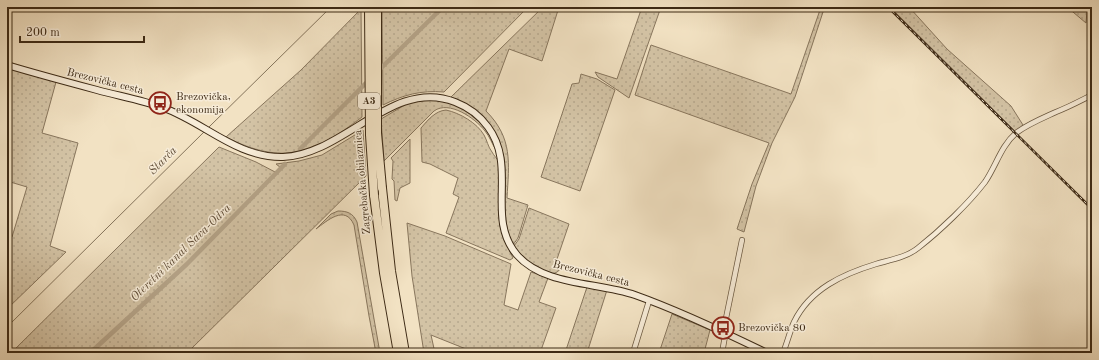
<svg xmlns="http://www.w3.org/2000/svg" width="1099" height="360" viewBox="0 0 1099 360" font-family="'Old Standard TT',serif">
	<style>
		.grass { fill: url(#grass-dots); stroke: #88765d }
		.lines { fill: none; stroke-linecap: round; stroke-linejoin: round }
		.stream { stroke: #84735a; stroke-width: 1 }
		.canal { stroke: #b4a388; stroke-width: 4.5 }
		.street-casing { stroke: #6a5840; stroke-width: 6 }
		.secondary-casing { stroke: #3d2a15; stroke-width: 8 }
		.highway-casing { stroke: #3d2a15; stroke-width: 10 }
		.street { stroke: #f7ecd8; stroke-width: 4.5 }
		.secondary { stroke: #f7ecd8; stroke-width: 6 }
		.highway { stroke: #f2e2c3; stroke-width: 8 }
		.rail-casing { stroke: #3d2a15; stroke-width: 2.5 }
		.rail { stroke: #f7ecd8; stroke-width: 1; stroke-dasharray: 3; stroke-linecap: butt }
		.highway-bridge-casing { stroke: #3d2a15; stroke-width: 10; stroke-linecap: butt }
		.highway-bridge { stroke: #f2e2c3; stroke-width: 8 }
		.labels { text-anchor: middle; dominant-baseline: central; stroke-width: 3; stroke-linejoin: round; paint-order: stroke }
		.shield { fill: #f7ecd8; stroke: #756450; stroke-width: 1 }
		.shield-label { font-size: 10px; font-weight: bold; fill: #3d2a15 }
		.street-label { font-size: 11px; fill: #3d2a15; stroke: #f7ecd8 }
		.poi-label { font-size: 11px; fill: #3d2a15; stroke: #f7ecd8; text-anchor: start }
		.water-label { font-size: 12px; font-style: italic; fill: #614e38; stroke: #f7ecd8 }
	</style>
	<defs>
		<pattern id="grass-dots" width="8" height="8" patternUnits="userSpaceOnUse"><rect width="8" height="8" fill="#d3c3a5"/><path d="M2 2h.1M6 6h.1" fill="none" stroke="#b6a88d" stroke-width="1.8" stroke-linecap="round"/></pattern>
	</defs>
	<rect width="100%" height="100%" fill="#f2e2c3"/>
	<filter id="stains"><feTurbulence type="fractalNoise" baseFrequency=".005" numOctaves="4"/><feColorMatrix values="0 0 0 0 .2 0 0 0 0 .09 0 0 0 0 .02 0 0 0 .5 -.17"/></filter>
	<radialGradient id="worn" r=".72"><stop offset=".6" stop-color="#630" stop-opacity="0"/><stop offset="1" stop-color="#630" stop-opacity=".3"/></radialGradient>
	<!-- grass -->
	<path class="grass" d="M382,7H528L444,92C421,90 403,95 383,105Z
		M543,7H559L542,61L509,49L486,111C513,138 509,163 507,198L528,205L518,238L513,245C501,220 506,198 505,172C505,136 483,111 451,97Z
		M642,7H661L629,98L598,77L595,72L617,79Z
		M821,7H826L824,9L795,97L772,143L756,186L744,232L737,229L752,184L769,143L635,95L651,45L791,94Z
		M890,7H909L947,49L1011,106L1023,125L1016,132Z
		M1067,7H1092V12L1087,11L1086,23Z
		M361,9L362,117C314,154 283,166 226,137L301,70Z
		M7,67L56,82L42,133L78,143L50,246L66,252L7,309V236L12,237L27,187L7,181Z
		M581,74L597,79L615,90L580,191L541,177L572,84L579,83Z
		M431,100C459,101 491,121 496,150C492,144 490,137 485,131C475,118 449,100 434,111L384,161L381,119L410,102Z
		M446,110C460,113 477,123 484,135C487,140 488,147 492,152C496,159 499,159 500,168C502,187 497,207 500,226C503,237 508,248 513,258L510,260L446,233L459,197L453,194L458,178L430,164L422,162L421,128C428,120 435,111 446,110Z
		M363,130L366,176L187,353H11L219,147L256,162L277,173L281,168L276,164L299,161L322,155Z
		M410,139V183L400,188L397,201L395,200L394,181L392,179L393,161L391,158Z
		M529,208L569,224L555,265L563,267C560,269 558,272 555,273C543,276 520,256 514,246L519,239Z
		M338,211C347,211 353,213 357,222L380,353H376L369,316L354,225C345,204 327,221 316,229L331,214Z
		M407,223L445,236L511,264L504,305L518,310L531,272L548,278L539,302L556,308L540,353H476L431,335L435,353H424L412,276Z
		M587,287L607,290L587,353H565Z
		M672,314L710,330L704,353H659Z"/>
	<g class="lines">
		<!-- stream -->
		<path class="stream" d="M209,127L331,7
			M7,327L205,131"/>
		<!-- canal -->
		<path class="canal" d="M377,72L443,7
			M300,149L369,80
			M90,353L187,264L285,164"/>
		<!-- street casing -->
		<g class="street-casing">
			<path id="street" d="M633,353L649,301
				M722,353L725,336L724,328L742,240
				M783,353C787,343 790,331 794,322C810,289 843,274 876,264C890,260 907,257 918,248C941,230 968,204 985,182C996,166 1001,146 1016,133C1028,124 1043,118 1056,112C1069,107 1080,101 1092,95"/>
		</g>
		<!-- secondary casing -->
		<g class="secondary-casing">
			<path id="secondary" d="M7,65C37,74 67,82 97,90C119,96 142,100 164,108C205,123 237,158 283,157C344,155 393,77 455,102C468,107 480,116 488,127C518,167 485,218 517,255C544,286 598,282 635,295C680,311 724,332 767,353"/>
		</g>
		<!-- highway casing -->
		<g class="highway-casing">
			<path id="highway" d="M382,188L391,271L405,353
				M374,195L384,273L398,353"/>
		</g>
		<!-- street -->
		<use href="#street" class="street"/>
		<!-- secondary -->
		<use href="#secondary" class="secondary"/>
		<!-- highway -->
		<use href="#highway" class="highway"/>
		<!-- rail casing -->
		<g class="rail-casing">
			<path id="rail" d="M888,7L1092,209"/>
		</g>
		<!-- rail -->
		<use href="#rail" class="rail"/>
		<!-- highway-bridge casing -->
		<g class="highway-bridge-casing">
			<path id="highway-bridge" d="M369,7L370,135L374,195
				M377,7V133L382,188"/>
		</g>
		<!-- highway-bridge -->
		<use href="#highway-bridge" class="highway-bridge"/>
	</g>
	<!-- icons -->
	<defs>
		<g id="bus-ring" transform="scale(1.15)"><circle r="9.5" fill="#f7ecd8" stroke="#8f2418" stroke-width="1.5"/><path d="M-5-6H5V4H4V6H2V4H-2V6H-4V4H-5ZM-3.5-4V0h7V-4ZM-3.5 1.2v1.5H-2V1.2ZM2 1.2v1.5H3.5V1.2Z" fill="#8f2418"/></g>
	</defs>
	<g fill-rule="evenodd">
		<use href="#bus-ring" x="160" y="103"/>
		<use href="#bus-ring" x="723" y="328"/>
	</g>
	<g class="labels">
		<!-- shield labels -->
		<rect class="shield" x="358" y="93" width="22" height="16" rx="3"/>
		<g class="shield-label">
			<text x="369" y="101">A3</text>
		</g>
		<!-- street labels -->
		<g class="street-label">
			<text transform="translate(105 82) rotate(14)">Brezovička cesta</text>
			<text transform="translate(363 182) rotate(-95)">Zagrebačka obilaznica</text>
			<text transform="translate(591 274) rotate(14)">Brezovička cesta</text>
		</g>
		<!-- poi labels -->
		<g class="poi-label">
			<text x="176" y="97">Brezovička,<tspan x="176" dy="13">ekonomija</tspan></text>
			<text x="738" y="328">Brezovička 80</text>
		</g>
		<!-- water labels -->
		<g class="water-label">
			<text transform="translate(163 161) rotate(-45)">Starča</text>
			<text transform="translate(181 253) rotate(-44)">Oteretni kanal Sava-Odra</text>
		</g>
	</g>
	<!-- margin -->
	<rect width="1099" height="360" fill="none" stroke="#f2e2c3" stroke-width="24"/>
	<rect x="8" y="8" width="1083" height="344" fill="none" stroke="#3d2a15" stroke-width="2"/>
	<rect x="12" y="12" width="1075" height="336" fill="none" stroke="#3d2a15"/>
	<!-- scale -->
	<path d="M20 36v6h124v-6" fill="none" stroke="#3d2a15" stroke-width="2"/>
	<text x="26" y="36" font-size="12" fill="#3d2a15" stroke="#f7ecd8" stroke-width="3" paint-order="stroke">200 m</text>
	<rect width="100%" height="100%" filter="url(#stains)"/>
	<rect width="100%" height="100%" fill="url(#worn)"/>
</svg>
